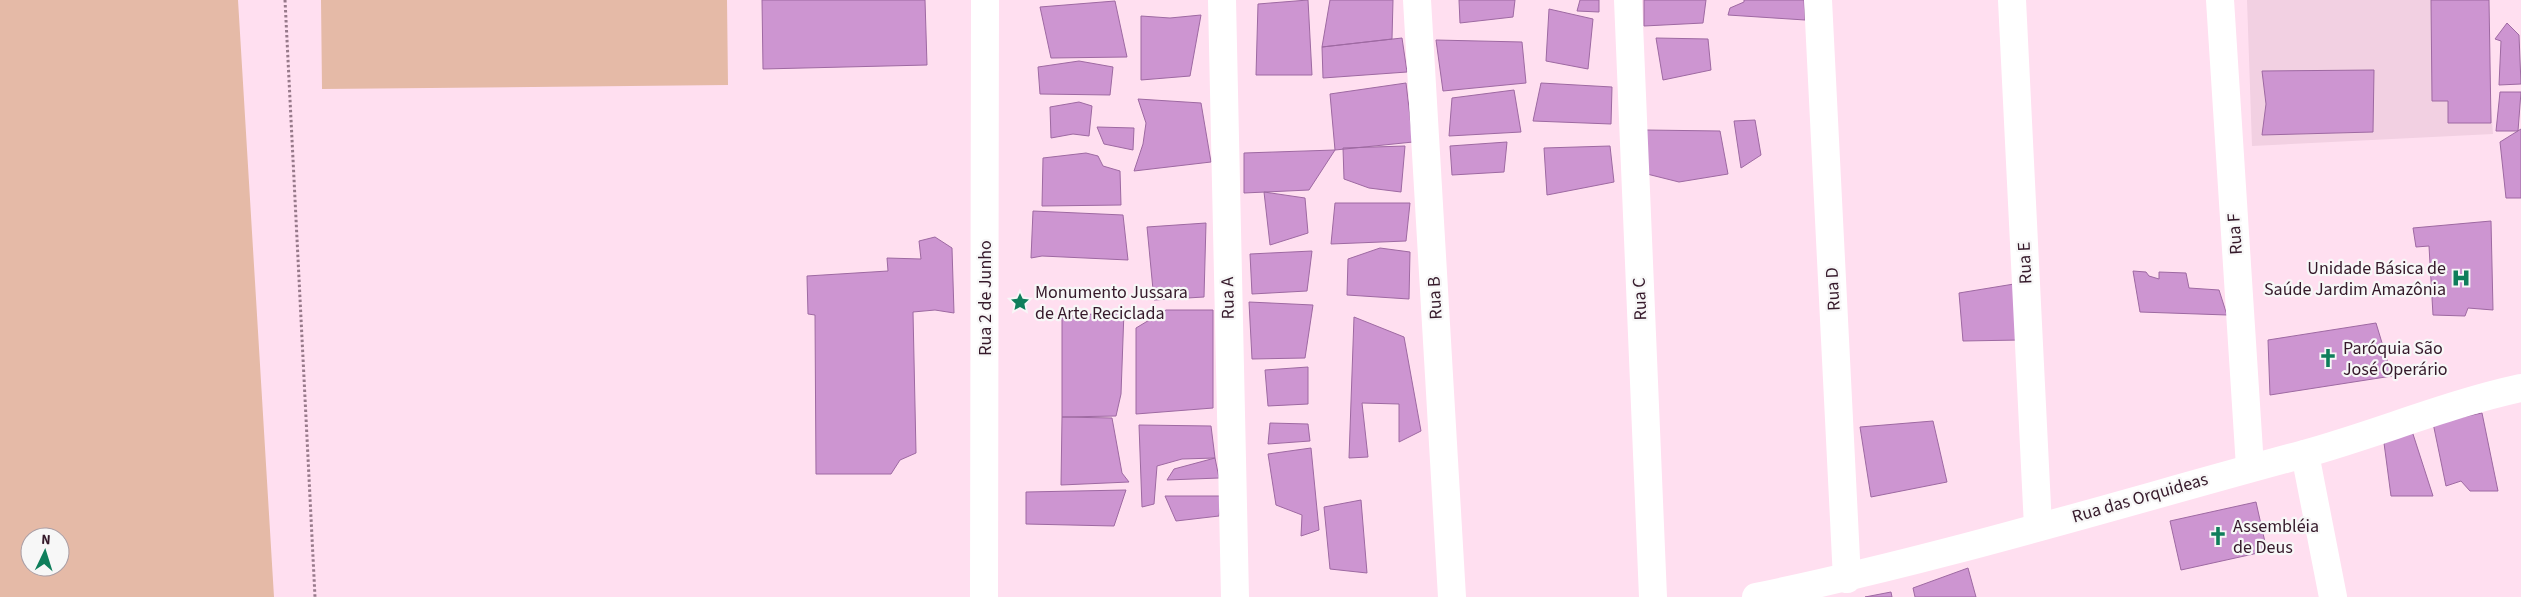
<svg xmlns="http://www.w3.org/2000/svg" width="2521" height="597" viewBox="0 0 2521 597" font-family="'Source Sans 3',sans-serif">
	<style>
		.built { fill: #f2d0e2 }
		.green { fill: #e5baa7; fill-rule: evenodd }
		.building { fill: #cd95d1; stroke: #9e69a2 }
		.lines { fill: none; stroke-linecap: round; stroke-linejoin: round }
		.path { stroke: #97798a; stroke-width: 3; stroke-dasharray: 2.5 2.5; stroke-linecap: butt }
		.street { stroke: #fff; stroke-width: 28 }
		.secondary { stroke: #fff; stroke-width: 28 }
		.labels { text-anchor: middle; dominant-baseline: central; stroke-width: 4.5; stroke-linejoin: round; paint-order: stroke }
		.street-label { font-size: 18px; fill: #35192a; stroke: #f7f7f7 }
		.poi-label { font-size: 18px; fill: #35192a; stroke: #f7f7f7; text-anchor: start }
	</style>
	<rect width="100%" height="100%" fill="#ffdff0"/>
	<!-- built -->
	<path class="built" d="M2247,0H2483L2493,134L2252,146Z"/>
	<!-- green -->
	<path class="green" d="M0,0H238L274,597H0ZM30,537H60V567H30Z
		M321,0H727L728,85L322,89Z"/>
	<!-- building -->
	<path class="building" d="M762,0H925L927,65L763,69Z
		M1308,0L1312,75H1256L1258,4Z
		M1330,0H1393L1392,39L1322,47Z
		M1459,0H1515L1513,17L1460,23Z
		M1580,0H1599V12L1577,11Z
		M1644,0H1706L1703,23L1644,26Z
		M1744,0H1804L1805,20L1728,15L1730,8L1744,2Z
		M2431,0H2489L2491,123H2448V101H2432Z
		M1115,1L1127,57L1051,58L1040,7Z
		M1549,9L1593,19L1588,69L1546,61Z
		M1201,15L1190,76L1141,80V16L1170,18Z
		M2507,23L2519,35L2521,84L2499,85L2501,41L2495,39Z
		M1402,38L1407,72L1323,78L1322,47Z
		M1656,38L1708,39L1711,70L1663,80Z
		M1436,40L1522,42L1526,83L1443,91Z
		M1079,61L1113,67L1110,95L1040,94L1038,67Z
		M2374,70L2373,132L2262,135L2266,104L2262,71Z
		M1406,83L1413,142L1335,150L1330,94Z
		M1541,83L1612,87L1611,124L1533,121Z
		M1514,90L1521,132L1449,136L1452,98Z
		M2500,92H2521L2518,131H2496Z
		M1138,99L1201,103L1211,162L1134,171L1143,144L1146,123Z
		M1079,102L1092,106L1089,136L1073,134L1051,138L1050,107Z
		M1755,120L1761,155L1741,168L1734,121Z
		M1097,127L1134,128L1133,150L1104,144Z
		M2521,129V198H2506L2500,142Z
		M1646,130L1720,131L1728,174L1679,182L1643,173Z
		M1507,142L1504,172L1452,175L1450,146Z
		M1405,146L1401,192L1369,188L1344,179L1343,148Z
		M1610,146L1614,182L1547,195L1544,148Z
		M1335,150L1309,190L1244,193V153Z
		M1086,153L1098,156L1103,166L1120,171L1121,205L1042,206L1043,158Z
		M1264,192L1305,198L1308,233L1270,245Z
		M1335,203H1410L1406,241L1331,244Z
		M1033,211L1123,215L1128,260L1042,256L1031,258Z
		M2491,221L2493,310L2468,308L2465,316L2433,315L2429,246L2416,247L2413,228Z
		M1206,223L1204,297L1154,300L1147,227Z
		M935,237L952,248L954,313L935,310L913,312L916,453L900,460L891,474H816L815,315L808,314L807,276L888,271L887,258L921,259L919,241Z
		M1380,248L1410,252L1409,299L1347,295L1348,259Z
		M1312,251L1307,291L1252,294L1250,254Z
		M2133,271L2146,272L2149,276L2159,279V272L2186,273L2189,288L2219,290L2227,315L2140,312Z
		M2014,284L2020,340L1963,341L1959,293Z
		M1249,302L1313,305L1305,358L1252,359Z
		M1166,310H1213V408L1136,414V328Z
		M1124,311L1121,394L1116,416L1062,417V317Z
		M1354,317L1404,337L1421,431L1399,442V404L1362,403L1368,457L1349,458Z
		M2376,323L2392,376L2270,395L2268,340Z
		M1308,367V404L1268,406L1265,370Z
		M2482,413L2498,491H2470L2461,481L2446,486L2433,423Z
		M1062,417L1112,418L1122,473L1129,482L1061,485Z
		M1933,421L1947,482L1871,497L1860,427Z
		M1270,423L1308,424L1310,441L1268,444Z
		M1139,425L1211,426L1215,458L1182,459L1157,466L1154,504L1142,507Z
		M2412,431L2433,496H2391L2384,443Z
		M1311,448L1319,530L1301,536L1302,515L1276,505L1268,454Z
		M1215,458L1219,478L1167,480L1174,469Z
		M1126,490L1114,526L1026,524V492Z
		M1165,496H1222L1219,516L1176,521Z
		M1361,500L1367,573L1330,569L1324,507Z
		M2256,502L2267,551L2181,570L2170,521Z
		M1968,568L1976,597H1915L1913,588Z
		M1891,592L1892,597H1865Z"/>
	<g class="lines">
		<!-- path -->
		<path class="path" d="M285,0L315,597"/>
		<!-- street -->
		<path class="street" d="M1222,0L1235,597
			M1417,0L1452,597
			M1628,0L1653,597
			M1818,0L1847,579
			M2012,0L2038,527
			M2220,0L2250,467
			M2305,454L2333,597"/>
		<!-- secondary -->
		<path class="secondary" d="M984,597L985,0
			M1756,597C1941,559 2122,503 2304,454C2377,434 2447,404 2521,388"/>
	</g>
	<!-- icons -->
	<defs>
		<g id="hospital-bare" transform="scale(1.5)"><path d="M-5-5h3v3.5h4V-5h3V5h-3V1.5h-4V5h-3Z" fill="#0f7e5b" stroke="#f7f7f7" stroke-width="2.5" paint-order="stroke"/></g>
		<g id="sight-bare" transform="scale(1.5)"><path d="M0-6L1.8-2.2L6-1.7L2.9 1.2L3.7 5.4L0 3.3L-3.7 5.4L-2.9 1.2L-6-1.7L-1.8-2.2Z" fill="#0f7e5b" stroke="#f7f7f7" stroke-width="2.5" paint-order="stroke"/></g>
		<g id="church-bare" transform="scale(1.5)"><path d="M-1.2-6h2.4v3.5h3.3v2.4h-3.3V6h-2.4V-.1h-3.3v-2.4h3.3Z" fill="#0f7e5b" stroke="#f7f7f7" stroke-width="2.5" paint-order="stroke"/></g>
	</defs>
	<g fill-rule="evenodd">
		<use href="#hospital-bare" x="2461" y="278"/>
		<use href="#sight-bare" x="1020" y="302"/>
		<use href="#church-bare" x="2328" y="358"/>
		<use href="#church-bare" x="2218" y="536"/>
	</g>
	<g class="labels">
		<!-- street labels -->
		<g class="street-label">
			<text transform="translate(2235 234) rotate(-94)">Rua F</text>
			<text transform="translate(2025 263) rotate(-93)">Rua E</text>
			<text transform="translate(1833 289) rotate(-93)">Rua D</text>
			<text transform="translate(985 298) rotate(-90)">Rua 2 de Junho</text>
			<text transform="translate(1228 298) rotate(-91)">Rua A</text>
			<text transform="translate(1435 298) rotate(-93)">Rua B</text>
			<text transform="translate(1640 299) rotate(-92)">Rua C</text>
			<text transform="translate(2140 498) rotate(-16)">Rua das Orquideas</text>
		</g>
		<!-- poi labels -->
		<g class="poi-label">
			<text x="2446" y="268" text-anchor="end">Unidade Básica de<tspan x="2446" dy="21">Saúde Jardim Amazônia</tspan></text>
			<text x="1035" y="292">Monumento Jussara<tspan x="1035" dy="21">de Arte Reciclada</tspan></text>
			<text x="2343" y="348">Paróquia São<tspan x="2343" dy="21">José Operário</tspan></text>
			<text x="2233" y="526">Assembléia<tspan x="2233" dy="21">de Deus</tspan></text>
		</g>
	</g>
	<!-- north arrow -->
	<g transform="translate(45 552) rotate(4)"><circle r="24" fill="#f7f7f7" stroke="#a99ea5"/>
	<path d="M0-4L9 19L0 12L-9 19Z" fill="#0f7e5b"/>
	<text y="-8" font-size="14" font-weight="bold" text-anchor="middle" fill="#35192a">N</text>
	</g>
</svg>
